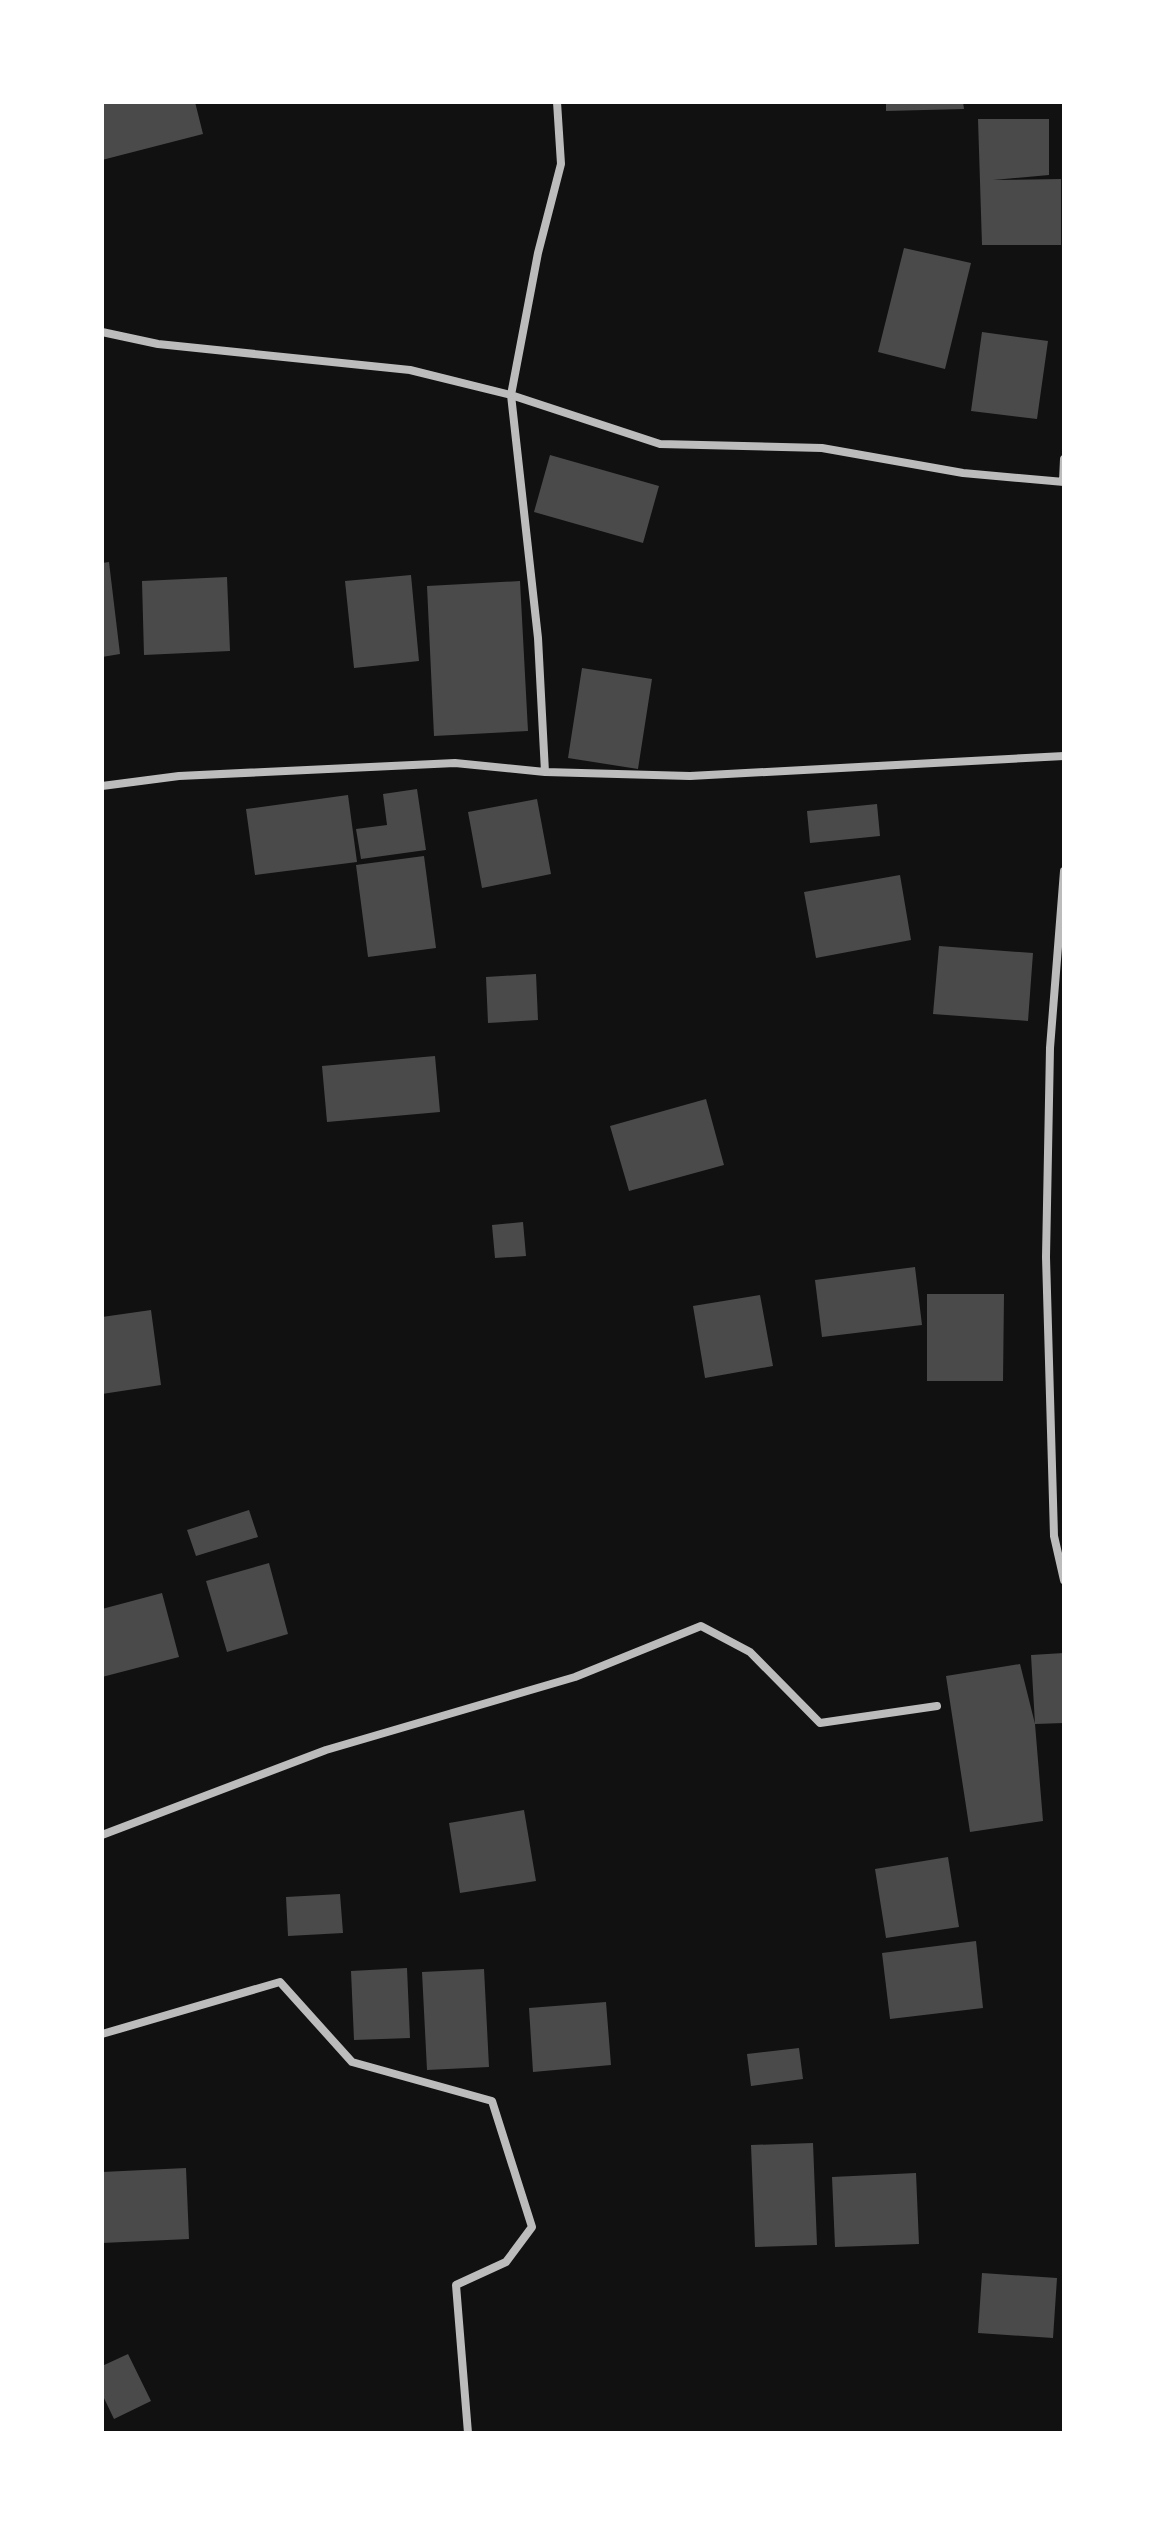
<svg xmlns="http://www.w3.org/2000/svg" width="1166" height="2535" viewBox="0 0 1166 2535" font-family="'PT Sans',sans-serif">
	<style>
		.building { fill: #4a4a4a }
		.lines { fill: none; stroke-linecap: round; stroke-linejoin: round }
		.minor { stroke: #bcbcbc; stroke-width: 8 }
	</style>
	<rect width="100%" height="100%" fill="#111"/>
	<!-- building -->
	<path class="building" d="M102,102H195L203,134L102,160Z
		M886,102H963L964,109L886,111Z
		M978,119H1049V175L993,180L1061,179V245H982Z
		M904,248L971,263L945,369L878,352Z
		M982,332L1048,341L1037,419L971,411Z
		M550,455L659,486L643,543L534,512Z
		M109,562L120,654L102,657V563Z
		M411,575L419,661L354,668L345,581Z
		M227,577L230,651L144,655L142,581Z
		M520,581L528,731L434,736L427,586Z
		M582,668L652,679L638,769L568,758Z
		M417,789L426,850L361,859L356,829L387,825L383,794Z
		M348,795L357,862L255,875L246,809Z
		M537,799L551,874L482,888L468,812Z
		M877,804L880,836L810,843L807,811Z
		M424,856L436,948L368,957L356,865Z
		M900,875L911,940L816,958L804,892Z
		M939,946L1033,953L1028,1021L933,1014Z
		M536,974L538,1020L488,1023L486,977Z
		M435,1056L440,1112L327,1122L322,1066Z
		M706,1099L724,1165L629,1191L610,1126Z
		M523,1222L526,1256L495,1258L492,1225Z
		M915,1267L922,1325L822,1337L815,1280Z
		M927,1294H1004L1003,1381H927Z
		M760,1295L773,1366L705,1378L693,1306Z
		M151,1310L161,1385L102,1394V1317Z
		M249,1510L258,1537L196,1556L187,1530Z
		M269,1563L288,1634L227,1652L206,1581Z
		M162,1593L179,1657L102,1677V1609Z
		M1064,1653V1723L1035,1724L1043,1821L970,1832L946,1676L1020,1664L1035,1724L1031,1655Z
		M524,1810L536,1881L460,1893L449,1823Z
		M948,1857L959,1927L886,1938L875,1869Z
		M340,1894L343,1933L288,1936L286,1897Z
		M976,1941L983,2008L890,2019L882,1953Z
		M407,1968L410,2038L354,2040L351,1971Z
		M484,1969L489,2067L427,2070L422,1972Z
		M606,2002L611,2065L533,2072L529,2008Z
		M799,2048L803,2079L751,2086L747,2054Z
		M813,2143L817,2245L755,2247L751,2145Z
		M186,2168L189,2239L102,2243V2172Z
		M916,2173L919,2244L835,2247L832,2177Z
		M982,2273L1057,2278L1053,2338L978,2333Z
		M128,2354L151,2401L114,2419L102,2394V2366Z"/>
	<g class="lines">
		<!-- minor -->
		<path class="minor" d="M102,332L158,344L410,370L511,395L660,444L822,448L963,473L1064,482
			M1063,482L1064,459
			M545,772L538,638L511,395L538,253L561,164L557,102
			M102,786L179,776L455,763L545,772L690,776L1064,756
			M1064,871L1050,1048L1046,1257L1054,1536L1064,1580
			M102,1835L326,1750L575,1677L701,1626L750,1652L820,1723L937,1706
			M102,2034L280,1982L352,2062L492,2101L532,2227L506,2262L456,2285L468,2433"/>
	</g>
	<!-- border -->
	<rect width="1166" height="2535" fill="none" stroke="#ffffff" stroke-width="208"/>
</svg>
